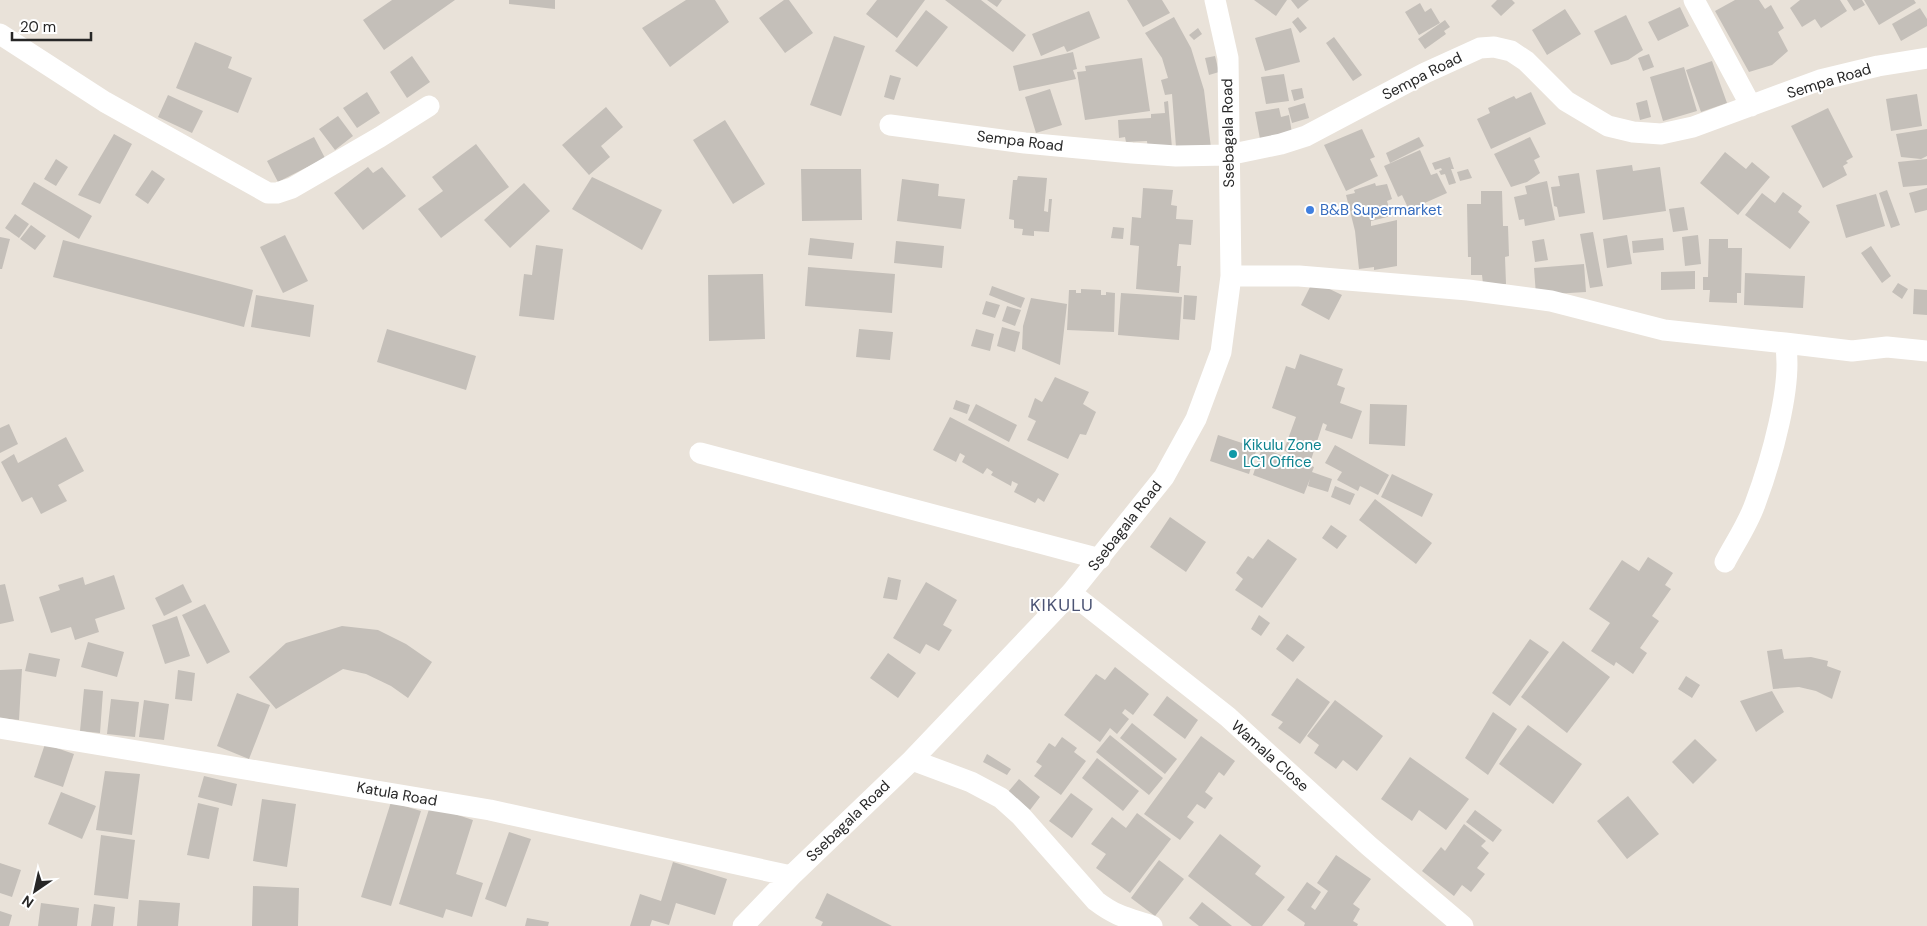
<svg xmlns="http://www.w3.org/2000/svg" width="1927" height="926" viewBox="0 0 1927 926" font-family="'DM Sans',sans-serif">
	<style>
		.building { fill: #c4bfb9 }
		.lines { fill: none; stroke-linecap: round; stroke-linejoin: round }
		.street { stroke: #fff; stroke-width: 21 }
		.shop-dot { fill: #3f7fe0; stroke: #fff; stroke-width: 2 }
		.culture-dot { fill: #0f9aa8; stroke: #fff; stroke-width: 2 }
		.labels { text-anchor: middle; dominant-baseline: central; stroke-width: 4; stroke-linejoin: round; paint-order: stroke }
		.street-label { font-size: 15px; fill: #272727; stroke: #fff }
		.shop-label { font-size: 15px; fill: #366cbe; stroke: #fff; text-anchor: start }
		.culture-label { font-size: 15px; fill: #0d838f; stroke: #fff; text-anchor: start }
		.quarter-label { font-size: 18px; letter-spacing: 1px; fill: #4b5374; stroke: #fff }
	</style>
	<rect width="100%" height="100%" fill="#e9e2d9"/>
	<!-- building -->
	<path class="building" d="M392,0H455L384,50L363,20Z
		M509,0H555V9L509,4Z
		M686,0H715L729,22L670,67L642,28Z
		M784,0H789L813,33L785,53L759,18Z
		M877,0H925L897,38L866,14Z
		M945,0H981L1026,35L1013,52Z
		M987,0H1002L997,7Z
		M1127,0H1162L1170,13L1143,27Z
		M1254,0H1287L1276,16Z
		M1291,0H1309L1298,9Z
		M1497,0H1512L1515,3L1501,16L1491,6Z
		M1735,0H1759L1765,9L1771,5L1784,28L1778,32L1788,51L1772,65L1749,72L1715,11Z
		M1800,0H1840L1847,11L1821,28L1815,19L1802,27L1790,8Z
		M1847,0H1862L1865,5L1854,11Z
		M1864,0H1914L1916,3L1879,25Z
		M1420,3L1425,12L1431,8L1440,23L1419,35L1405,12Z
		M1680,7L1689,26L1658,41L1648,22Z
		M1920,8L1927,19V26L1901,41L1892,24Z
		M1565,9L1581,34L1547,55L1532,30Z
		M926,10L948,27L917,67L895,51Z
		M1089,11L1100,38L1067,52L1064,46L1041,56L1032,34Z
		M1626,15L1643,50L1628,60L1611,65L1594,31Z
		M1174,17L1191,48L1204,90L1211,148L1176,147L1172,94L1165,95L1161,80L1168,78L1162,58L1145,33Z
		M1298,17L1307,28L1300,33L1292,22Z
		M1445,20L1450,27L1444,31L1446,34L1425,49L1418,39Z
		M1198,28L1202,34L1194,40L1189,35Z
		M1291,28L1300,62L1265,71L1255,38Z
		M834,36L865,46L841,116L810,105Z
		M1334,37L1362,75L1353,81L1326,43Z
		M195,42L232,57L228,68L252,78L238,113L176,88Z
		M1073,52L1077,69L1073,70L1076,79L1019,91L1013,66Z
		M1649,54L1654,67L1643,71L1638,58Z
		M412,56L430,82L407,98L390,72Z
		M1215,56L1219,72L1209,75L1205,58Z
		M1142,58L1150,111L1085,120L1077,72L1086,71L1085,66Z
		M1712,61L1727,103L1701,112L1686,70Z
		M1684,67L1697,111L1663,121L1650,77Z
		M1284,74L1289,101L1266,104L1261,77Z
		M890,75L901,78L894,100L884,97Z
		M1302,88L1304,98L1294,101L1291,90Z
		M1050,89L1062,125L1036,133L1025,97Z
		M367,92L380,113L357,128L343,108Z
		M1531,92L1546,124L1491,149L1477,119L1490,113L1488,108L1514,96L1516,99Z
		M1917,94L1922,126L1891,131L1886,99Z
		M168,95L203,111L192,133L158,117Z
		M1647,100L1651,117L1640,120L1636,103Z
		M1168,101L1172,148L1148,150L1147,141L1126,142L1125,137L1119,138L1118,120L1151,118V114L1165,113L1164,102Z
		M1305,103L1309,118L1292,123L1288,108Z
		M606,107L623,127L601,146L610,157L589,175L562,145Z
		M1279,108L1281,117L1289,115L1292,133L1260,139L1255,112Z
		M1828,108L1853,157L1846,161L1848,163L1843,166L1847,175L1823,188L1791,126Z
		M338,116L353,136L335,150L319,129Z
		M725,120L765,184L733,204L693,140Z
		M1362,129L1375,157L1370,159L1378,176L1346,191L1324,145Z
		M1927,129V156L1921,159L1901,157L1896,134Z
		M114,134L132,144L100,204L78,195Z
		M314,137L325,158L278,182L267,161Z
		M1419,137L1424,146L1390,163L1386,153Z
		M1530,137L1540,157L1534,160L1540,173L1527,182L1511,187L1494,154Z
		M476,144L509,187L441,238L418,209L443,191L432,177Z
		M1420,150L1431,175L1437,173L1447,193L1409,210L1402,195L1398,197L1384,166Z
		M1725,152L1746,169L1752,162L1770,177L1738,215L1700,183Z
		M1450,157L1454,169H1451L1456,183L1449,185L1445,174L1441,175L1439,171L1442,170L1441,168L1435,170L1432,163Z
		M56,159L68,167L56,186L44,179Z
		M1927,159V185L1903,187L1898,162Z
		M1632,165L1633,171L1660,167L1666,211L1603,220L1596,170Z
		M368,167L373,173L382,167L406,196L363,230L334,193Z
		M801,169H861L862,220L802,221Z
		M1468,169L1472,178L1460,181L1457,172Z
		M152,170L165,179L148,204L135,195Z
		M1579,173L1585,213L1559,217L1557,207L1554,206L1551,187L1560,186L1558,176Z
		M1018,176L1047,178L1044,211L1048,212L1049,199H1052L1049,232L1034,231V236L1022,235L1023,229L1014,228V220L1009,219L1013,180H1017Z
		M592,177L662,210L642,250L572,209Z
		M902,179L939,184L938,196L965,199L961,229L897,221Z
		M1547,181L1555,220L1525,226L1524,219L1519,220L1514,197L1527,194L1525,186Z
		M34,182L92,216L79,239L21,204Z
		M524,183L550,211L510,248L484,220Z
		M1375,183L1376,186L1387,184L1392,199L1387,201L1391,216L1371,221V226L1397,220V266L1374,270V267L1359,269L1355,231L1346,195L1355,193L1354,190Z
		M1143,188L1173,190L1171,205L1177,206L1176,219L1193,220L1191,245L1179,244L1177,266H1181L1179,293L1136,289L1139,246L1130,245L1132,217L1141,218Z
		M1927,188V210L1915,213L1909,193Z
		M1887,190L1900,225L1891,228L1879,193Z
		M1481,191H1502L1503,226H1508L1509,256L1505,257L1506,284H1483L1482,275H1471V257H1468L1467,204H1481Z
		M1783,192L1802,206L1798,212L1810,222L1790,249L1745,215L1762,193L1775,203Z
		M1876,194L1885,226L1846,238L1836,205Z
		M1684,207L1688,230L1673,232L1669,209Z
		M15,214L29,224L19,238L5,228Z
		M31,225L46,236L35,250L20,239Z
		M1113,227L1124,228L1123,239L1111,238Z
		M1593,232L1603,286L1590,288L1580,234Z
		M285,235L308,281L283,293L260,247Z
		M1627,235L1632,264L1607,268L1603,239Z
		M1698,235L1701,264L1685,266L1682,237Z
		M0,237L10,239L2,269H0Z
		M810,238L854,243L852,259L808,255Z
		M1663,238L1664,250L1633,253L1632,241Z
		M1544,239L1548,260L1535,262L1532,241Z
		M1709,239H1728V248H1742L1741,293H1737V303L1709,302L1710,290H1703V277H1708Z
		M63,240L253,290L244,327L53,277Z
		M896,241L944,246L942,268L894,263Z
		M536,245L563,249L554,320L519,316L524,274L532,275Z
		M1871,246L1891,276L1882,283L1861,253Z
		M1584,264L1586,292L1536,295L1534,268Z
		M808,267L895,274L892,313L805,306Z
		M1695,271V289L1661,290V272Z
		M1745,273L1805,276L1803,308L1744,305Z
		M763,274L765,339L709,341L708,275Z
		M1313,281L1342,295L1329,320L1301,305Z
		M1898,283L1908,289L1902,299L1892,292Z
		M992,286L1025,298L1021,308L989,295Z
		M1081,289L1101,290V295H1106V292L1115,293L1114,332L1067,330L1069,290H1076V293H1081Z
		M1914,289L1927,290V315L1913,314Z
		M1121,293L1182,297L1179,340L1118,335Z
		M256,295L314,305L310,337L251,327Z
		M1184,295L1197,296L1195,320L1183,319Z
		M1031,298L1067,304L1060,365L1022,349L1023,326Z
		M986,301L1000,305L995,318L982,314Z
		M1007,306L1021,310L1015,326L1002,321Z
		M1002,327L1020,332L1015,352L997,346Z
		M387,329L476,356L466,390L377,362Z
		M859,329L893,332L890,360L856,357Z
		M976,329L994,334L990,351L971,346Z
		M1300,354L1343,369L1337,385L1345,388L1340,403L1362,411L1352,439L1325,430L1327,425L1323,423L1311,460H1297L1284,450L1296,417L1272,408L1286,366L1295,369Z
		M1055,377L1089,392L1083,404L1096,412L1086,435L1080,434L1068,459L1027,440L1036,421L1028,417L1035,398L1042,402Z
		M956,400L970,405L967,414L953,409Z
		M976,404L1017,425L1009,442L968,420Z
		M1370,404L1407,405L1405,446L1369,444Z
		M950,417L1059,474L1044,502L1038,498L1035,503L1014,492L1018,484L1012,481L1011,486L991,475L993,472L987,468L983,474L962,462L965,456L960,453L956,462L933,450Z
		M9,424L18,444L0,453V428Z
		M1218,435L1257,448L1249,474L1210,461Z
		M66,437L84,471L58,485L67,501L41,514L32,497L22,502L1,462L14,454L18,463Z
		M1335,445L1389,475L1378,495L1360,486L1358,491L1337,480L1342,472L1325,463Z
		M1262,448L1314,467L1312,472L1332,479L1328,492L1308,486L1310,479L1304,494L1253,475Z
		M1392,474L1433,494L1422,517L1381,497Z
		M1335,486L1355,494L1350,505L1331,497Z
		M1375,499L1432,543L1416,564L1359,520Z
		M1170,517L1206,542L1186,572L1150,547Z
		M1331,525L1347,536L1337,549L1322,538Z
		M1268,539L1297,559L1262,608L1235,590L1243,579L1236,573L1248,556L1253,559Z
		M1648,557L1673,573L1665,585L1671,589L1652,616L1659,621L1640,648L1647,653L1633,674L1616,662L1614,666L1591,651L1610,623L1589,609L1622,560L1639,571Z
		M114,575L125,609L95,619L99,632L75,640L71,627L51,633L39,597L60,590L58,585L83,577L85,585Z
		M888,577L901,580L897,600L883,598Z
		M926,582L957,600L943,625L952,630L939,651L926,644L920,654L893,638Z
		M5,584L14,621L0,624V585Z
		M183,584L192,602L164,616L155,598Z
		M205,604L230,652L207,664L182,615Z
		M1259,615L1270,623L1261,636L1251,629Z
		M177,616L190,656L165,664L152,625Z
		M342,626L378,630L406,644L432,662L408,698L391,686L366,674L343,669L276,709L249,677L286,643Z
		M1287,634L1305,647L1293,662L1276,649Z
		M1530,639L1549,652L1510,706L1492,693Z
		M1563,641L1610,677L1567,733L1521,697Z
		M88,642L124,652L117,677L81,667Z
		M1782,649L1784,659L1811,657L1828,661L1827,666L1841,671L1832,699L1816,691L1799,687L1773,689L1767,651Z
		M29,653L60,659L56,677L25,671Z
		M888,653L916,673L898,698L870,678Z
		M1115,667L1149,694L1133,715L1125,709L1122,713L1129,719L1117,734L1110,728L1100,742L1064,715L1096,674L1105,680Z
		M22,669L19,720L0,718V670Z
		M178,670L195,673L192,701L175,699Z
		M1686,676L1700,685L1692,698L1678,689Z
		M1297,678L1330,702L1300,744L1278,728L1283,722L1271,715Z
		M84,689L103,691L100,733L80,731Z
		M1772,691L1784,712L1756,732L1740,701Z
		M237,693L270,705L249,759L217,746Z
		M1167,696L1198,720L1185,739L1153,715Z
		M111,699L139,702L135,737L107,734Z
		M144,700L169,704L164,740L139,737Z
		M1335,700L1383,736L1357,771L1343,760L1336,769L1314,753L1319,745L1307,736Z
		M1493,712L1517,729L1488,775L1465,758Z
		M1132,723L1177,759L1165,774L1120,738Z
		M1528,725L1582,764L1553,804L1499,764Z
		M1110,735L1163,778L1149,795L1096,752Z
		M1201,736L1235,761L1224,776L1219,772L1205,792L1213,798L1205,809L1197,804L1187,817L1194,822L1180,840L1144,814Z
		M1062,737L1077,748L1074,752L1086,761L1061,795L1034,776L1042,766L1036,762L1049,743L1055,747Z
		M1695,739L1717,760L1693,784L1672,762Z
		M45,744L74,754L63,787L34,777Z
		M987,754L1011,769L1007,775L983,762Z
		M1410,757L1469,799L1446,830L1419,810L1412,821L1381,799Z
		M1097,758L1139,791L1123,811L1082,778Z
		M105,771L140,774L132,835L96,830Z
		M204,776L237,784L232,806L198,797Z
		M1019,779L1040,797L1030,810L1008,792Z
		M61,792L96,806L82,839L48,824Z
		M1071,793L1093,809L1072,838L1049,821Z
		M1628,796L1659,834L1627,859L1597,821Z
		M262,799L296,804L287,867L253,861Z
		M391,802L421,811L391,906L361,897Z
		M198,803L219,808L209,859L187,855Z
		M430,806L473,820L456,874L483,883L472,917L446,909L443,918L399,904Z
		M1475,810L1502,830L1493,842L1466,822Z
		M1137,813L1171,839L1130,893L1096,868L1106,854L1091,844L1112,817L1126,828Z
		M1464,824L1486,841L1481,846L1489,853L1477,868L1485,874L1471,892L1462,885L1454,896L1422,871L1441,847L1445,851Z
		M509,832L531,839L506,907L485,899Z
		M1220,834L1261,866L1255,874L1285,897L1262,926H1252L1188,876Z
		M101,835L135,840L128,899L94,895Z
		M1336,855L1371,879L1353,904L1360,909L1353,921L1358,924L1357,926H1304L1305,923L1287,910L1307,882L1321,892L1311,907L1315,910L1328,891L1317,883Z
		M1159,860L1184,879L1155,916L1131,898Z
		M673,862L727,879L715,915L676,903L669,925L652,920L650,926H630L640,894L661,901Z
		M0,863L21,870L12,897L0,893Z
		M253,886L299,888L298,926H252Z
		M827,893L892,926H821L823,922L815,918Z
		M139,900L180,903L178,926H137Z
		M1202,902L1232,926H1199L1189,918Z
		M41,903L79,908L77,926H38Z
		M94,904L115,907L113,926H91Z
		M0,911L12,915L9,926H0Z
		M527,918L549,922L548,926H525Z"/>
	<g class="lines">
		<!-- street -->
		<path class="street" d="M1694,0L1751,106
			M0,34L105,102L268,193H277L292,188L380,137L429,106
			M890,125L1025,143L1132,153L1176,156L1228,155L1281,144L1306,136L1425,73L1480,48L1494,47L1511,51L1526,61L1566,101L1608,126L1633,132L1661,134L1693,127L1820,80L1878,66L1927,58
			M1231,276H1299L1468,290L1551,301L1664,330L1785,343C1794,383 1770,464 1755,504C1748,524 1735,543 1725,562
			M1785,343L1852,351L1887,347L1927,351
			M700,453L1100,559
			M1071,593L1228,717L1369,846L1463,926
			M0,728L490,810L791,876
			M912,760L971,782L1001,798L1021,816L1096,901C1117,917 1128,918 1152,926
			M743,926L791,876L912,760L1071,593L1164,477L1196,419L1221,352L1231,276L1228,58L1215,0"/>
	</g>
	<!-- markers -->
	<circle class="shop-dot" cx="1310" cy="210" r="5"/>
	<circle class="culture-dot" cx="1233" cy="454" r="5"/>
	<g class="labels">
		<!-- street labels -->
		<g class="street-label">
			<text transform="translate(1422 76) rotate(-27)">Sempa Road</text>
			<text transform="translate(1829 81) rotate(-17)">Sempa Road</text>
			<text transform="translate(1228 133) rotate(-91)">Ssebagala Road</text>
			<text transform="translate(1020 141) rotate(7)">Sempa Road</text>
			<text transform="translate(1125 526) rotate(-52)">Ssebagala Road</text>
			<text transform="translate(1270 756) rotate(42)">Wamala Close</text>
			<text transform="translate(397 794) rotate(10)">Katula Road</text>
			<text transform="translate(848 821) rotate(-44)">Ssebagala Road</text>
		</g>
		<!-- shop labels -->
		<g class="shop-label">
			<text x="1320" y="210">B&amp;B Supermarket</text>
		</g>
		<!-- culture labels -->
		<g class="culture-label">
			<text x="1243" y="445">Kikulu Zone<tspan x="1243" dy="17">LC1 Office</tspan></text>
		</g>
		<!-- quarter labels -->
		<g class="quarter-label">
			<text x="1062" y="605">KIKULU</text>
		</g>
	</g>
	<!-- north arrow -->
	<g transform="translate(35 891) rotate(214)" stroke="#ffffff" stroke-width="4" paint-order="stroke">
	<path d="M0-4L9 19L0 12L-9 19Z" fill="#272727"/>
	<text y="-8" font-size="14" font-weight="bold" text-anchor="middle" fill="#272727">N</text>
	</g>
	<!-- scale -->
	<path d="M12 32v8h79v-8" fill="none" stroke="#272727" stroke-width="2.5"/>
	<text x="20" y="32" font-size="15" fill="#272727" stroke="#ffffff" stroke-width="4" paint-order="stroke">20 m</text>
</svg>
